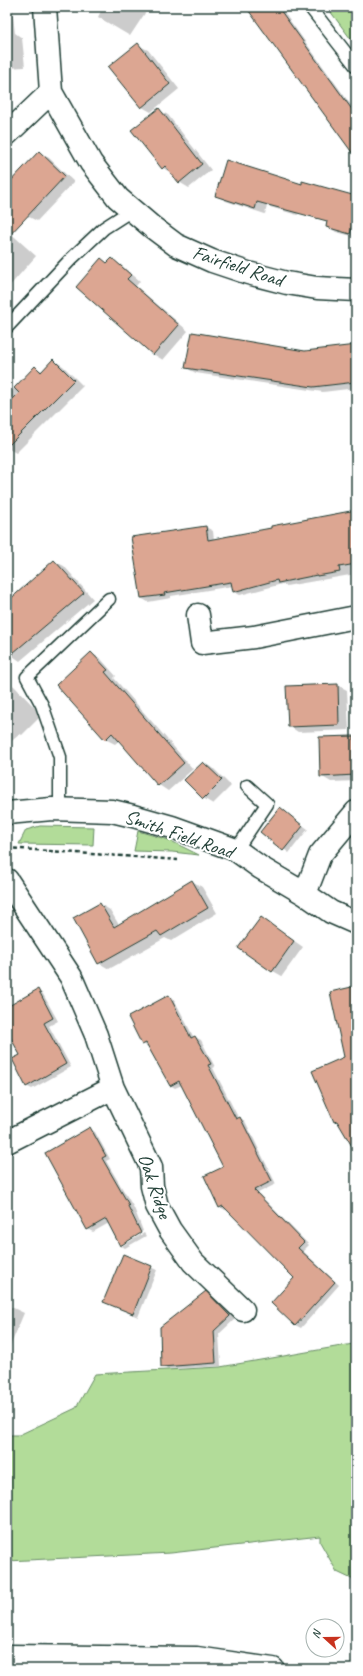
<svg xmlns="http://www.w3.org/2000/svg" width="363" height="1676" viewBox="0 0 363 1676" font-family="Caveat,sans-serif">
	<style>
		.green { fill: #b2dc99; stroke: #688c66 }
		.shadow { fill: #0003 }
		.building { fill: #dca692; stroke: #1f3d34 }
		.lines { fill: none; stroke-linecap: round; stroke-linejoin: round }
		.service-casing { stroke: #1f3d34; stroke-width: 15 }
		.minor-casing { stroke: #1f3d34; stroke-width: 25 }
		.trunk-casing { stroke: #1f3d34; stroke-width: 25 }
		.path { stroke: #1f3d34; stroke-width: 2.5; stroke-dasharray: 4 3; stroke-linecap: butt }
		.service { stroke: #fff; stroke-width: 12 }
		.minor { stroke: #fff; stroke-width: 22 }
		.trunk { stroke: #fff; stroke-width: 22 }
		.labels { text-anchor: middle; dominant-baseline: central; stroke-width: 4; stroke-linejoin: round; paint-order: stroke }
		.street-label { font-size: 20px; fill: #1f3d34; stroke: #fff }
	</style>
	<rect width="100%" height="100%" fill="#fff"/>
	<filter id="ink" filterUnits="userSpaceOnUse"><feTurbulence type="fractalNoise" baseFrequency=".025" numOctaves="2"/><feDisplacementMap in="SourceGraphic" scale="8" xChannelSelector="R" yChannelSelector="G"/><feConvolveMatrix kernelMatrix="1 2 1 2 8 2 1 2 1" color-interpolation-filters="sRGB"/></filter>
	<g filter="url(#ink)">
		<!-- green -->
		<path class="green" d="M327,7H356V46Z
			M40,826L94,827L93,845L19,844L26,830Z
			M138,831L169,840L199,855L172,852L134,851Z
			M356,1342V1581L337,1572L320,1542V1536L171,1553L7,1561V1435H19L76,1408L95,1374L220,1367L353,1344Z"/>
		<!-- shadow -->
		<path class="shadow" d="M7,7H12L15,33L22,38L25,67L7,68Z
			M103,7H149L130,36L98,17Z
			M248,7H280L356,112V156Z
			M138,45L148,50L179,89L151,112L142,107Z
			M159,110L168,115L211,170L189,188L179,182L173,174L163,168Z
			M39,152L49,158L74,182L37,221L27,216L7,197V187Z
			M325,195L297,215L267,206L265,214L226,201L216,196Z
			M356,203V237L336,232L327,226Z
			M7,230L36,256L7,289Z
			M112,259L121,265L140,281L136,286L188,331L163,360L153,354L101,260L108,263Z
			M356,347V388L323,392L196,373L186,368Z
			M53,360L63,366L83,386L16,453L7,448V396L35,367L42,371Z
			M356,511V574L286,586L282,584L240,595L234,592L233,586L171,596V598L148,602L141,598L133,538L206,527L213,531L214,540Z
			M54,561L64,566L93,599L20,661L7,652V610Z
			M91,653L101,659L116,676L114,678L193,769L168,791L159,785L120,740L115,744L105,739Z
			M7,682L14,686L42,715L22,735L20,734L7,745Z
			M337,685L347,690L349,730L298,732L289,726Z
			M354,737L356,739V781L331,782L321,776Z
			M203,763L213,768L231,786L213,804L203,798Z
			M286,813L308,829L289,853L262,832Z
			M192,881L202,887L217,913L171,941L165,938L109,969L99,963L100,904L110,910L119,925Z
			M261,918L303,947L282,976L273,971Z
			M38,991L43,994L58,1021L49,1026L71,1067L32,1089L26,1086L22,1055L7,1029V1008Z
			M169,996L174,999L194,1038L195,1037L201,1040L215,1067L213,1068L239,1119L240,1118L245,1121L276,1184L258,1193L309,1245L303,1251L339,1285L301,1328L295,1325V1278L228,1209L225,1210L220,1207L224,1167L182,1085L175,1088L170,1085L148,1047L143,1044Z
			M90,1129L95,1132L110,1159L106,1161L134,1208L143,1231L122,1244V1246L144,1233L146,1236L125,1248L120,1245L109,1223L93,1232L87,1229Z
			M123,1255L157,1270L138,1317L104,1302Z
			M206,1293L211,1296L235,1319L219,1334L221,1366L167,1369L162,1366Z
			M7,1305L24,1313L7,1354Z"/>
		<!-- building -->
		<path class="building" d="M246,7H278L356,115V158Z
			M138,43L170,84L141,108L108,67Z
			M159,108L202,164L179,183L165,166L162,169L131,130Z
			M39,151L65,176L7,238V185Z
			M226,160L302,184V181L356,196V214L350,234L326,227L327,221L257,202L255,209L215,196Z
			M101,258L107,263L112,258L131,275L127,279L179,325L153,355L76,287Z
			M192,332L305,351L356,345V382L313,387L185,368Z
			M53,359L74,380L7,447V405L19,393L14,388L35,366L41,372Z
			M356,510V564L339,567L340,572L317,576V575L278,583L277,580L233,592L231,582L164,593L165,595L141,598L131,537L206,526L208,540L271,528V526Z
			M54,560L84,593L7,658V602Z
			M91,652L108,670L105,672L184,763L158,786L112,733L105,740L56,685Z
			M338,684L339,725L288,727L286,686Z
			M354,736L355,775L320,777L319,737Z
			M203,762L222,780L203,799L184,780Z
			M280,807L303,826L283,851L260,832Z
			M192,880L208,908L161,936L157,931L98,964L73,918L100,903L114,927Z
			M261,917L294,941L272,972L238,948Z
			M356,986V1153L337,1121L334,1122L312,1071L344,1057L330,992Z
			M38,989L53,1018L44,1023L66,1064L26,1087L12,1059L20,1055L7,1031V1007Z
			M169,995L191,1038L195,1036L211,1064L208,1065L236,1119L240,1117L272,1181L254,1190L304,1242L298,1248L335,1282L295,1326L271,1303L294,1278L223,1206L219,1208L204,1176L223,1167L179,1081L170,1086L146,1043L142,1045L128,1017Z
			M90,1127L106,1156L102,1158L129,1205L128,1206L141,1233L120,1246L106,1219L87,1230L45,1153Z
			M123,1254L152,1266L133,1314L103,1302Z
			M206,1291L230,1316L214,1331L216,1363L161,1367L160,1327Z"/>
		<g class="lines">
			<!-- service casing -->
			<g class="service-casing">
				<path id="service" d="M310,7L356,66
					M7,327L71,259L104,228L132,210
					M60,810V757L42,705L27,677L109,599
					M236,850L267,804L247,786"/>
			</g>
			<!-- minor casing -->
			<g class="minor-casing">
				<path id="minor" d="M45,7L51,92L91,163L118,198L152,227L176,245L212,261L248,273L287,283L317,288L356,290
					M7,134L51,92
					M198,615L202,643L254,637L356,617
					M7,813L52,809L112,811L133,816L172,827L236,850L261,868L305,894L331,912L356,923
					M7,880L71,977L96,1035L113,1088L7,1142
					M305,894L320,855L356,812
					M113,1088L151,1167L152,1186L157,1206L170,1230L193,1262L243,1310"/>
			</g>
			<!-- trunk casing -->
			<g class="trunk-casing">
				<path id="trunk" d="M7,1656L197,1658L273,1669"/>
			</g>
			<!-- path -->
			<path class="path" d="M7,848L178,860"/>
			<!-- service -->
			<use href="#service" class="service"/>
			<!-- minor -->
			<use href="#minor" class="minor"/>
			<!-- trunk -->
			<use href="#trunk" class="trunk"/>
		</g>
	</g>
	<g class="labels">
		<!-- street labels -->
		<g class="street-label">
			<text transform="translate(238 266) rotate(18)">Fairfield Road</text>
			<text transform="translate(179 834) rotate(19)">Smith Field Road</text>
			<text transform="translate(155 1186) rotate(71)">Oak Ridge</text>
		</g>
	</g>
	<!-- margin -->
	<rect width="363" height="1676" fill="none" stroke="#fff" stroke-width="24"/>
	<rect x="12" y="12" width="339" height="1652" fill="none" stroke="#1f3d34" stroke-width="1.5" filter="url(#ink)"/>
	<!-- north arrow -->
	<g transform="translate(325 1638) rotate(291)"><circle r="19" fill="#ffffff" stroke="#a5b1ae"/>
	<path d="M0-3L7 15L0 10L-7 15Z" fill="#c8321e"/>
	<text y="-6" font-size="11" font-weight="bold" text-anchor="middle" fill="#1f3d34">N</text>
	</g>
</svg>
